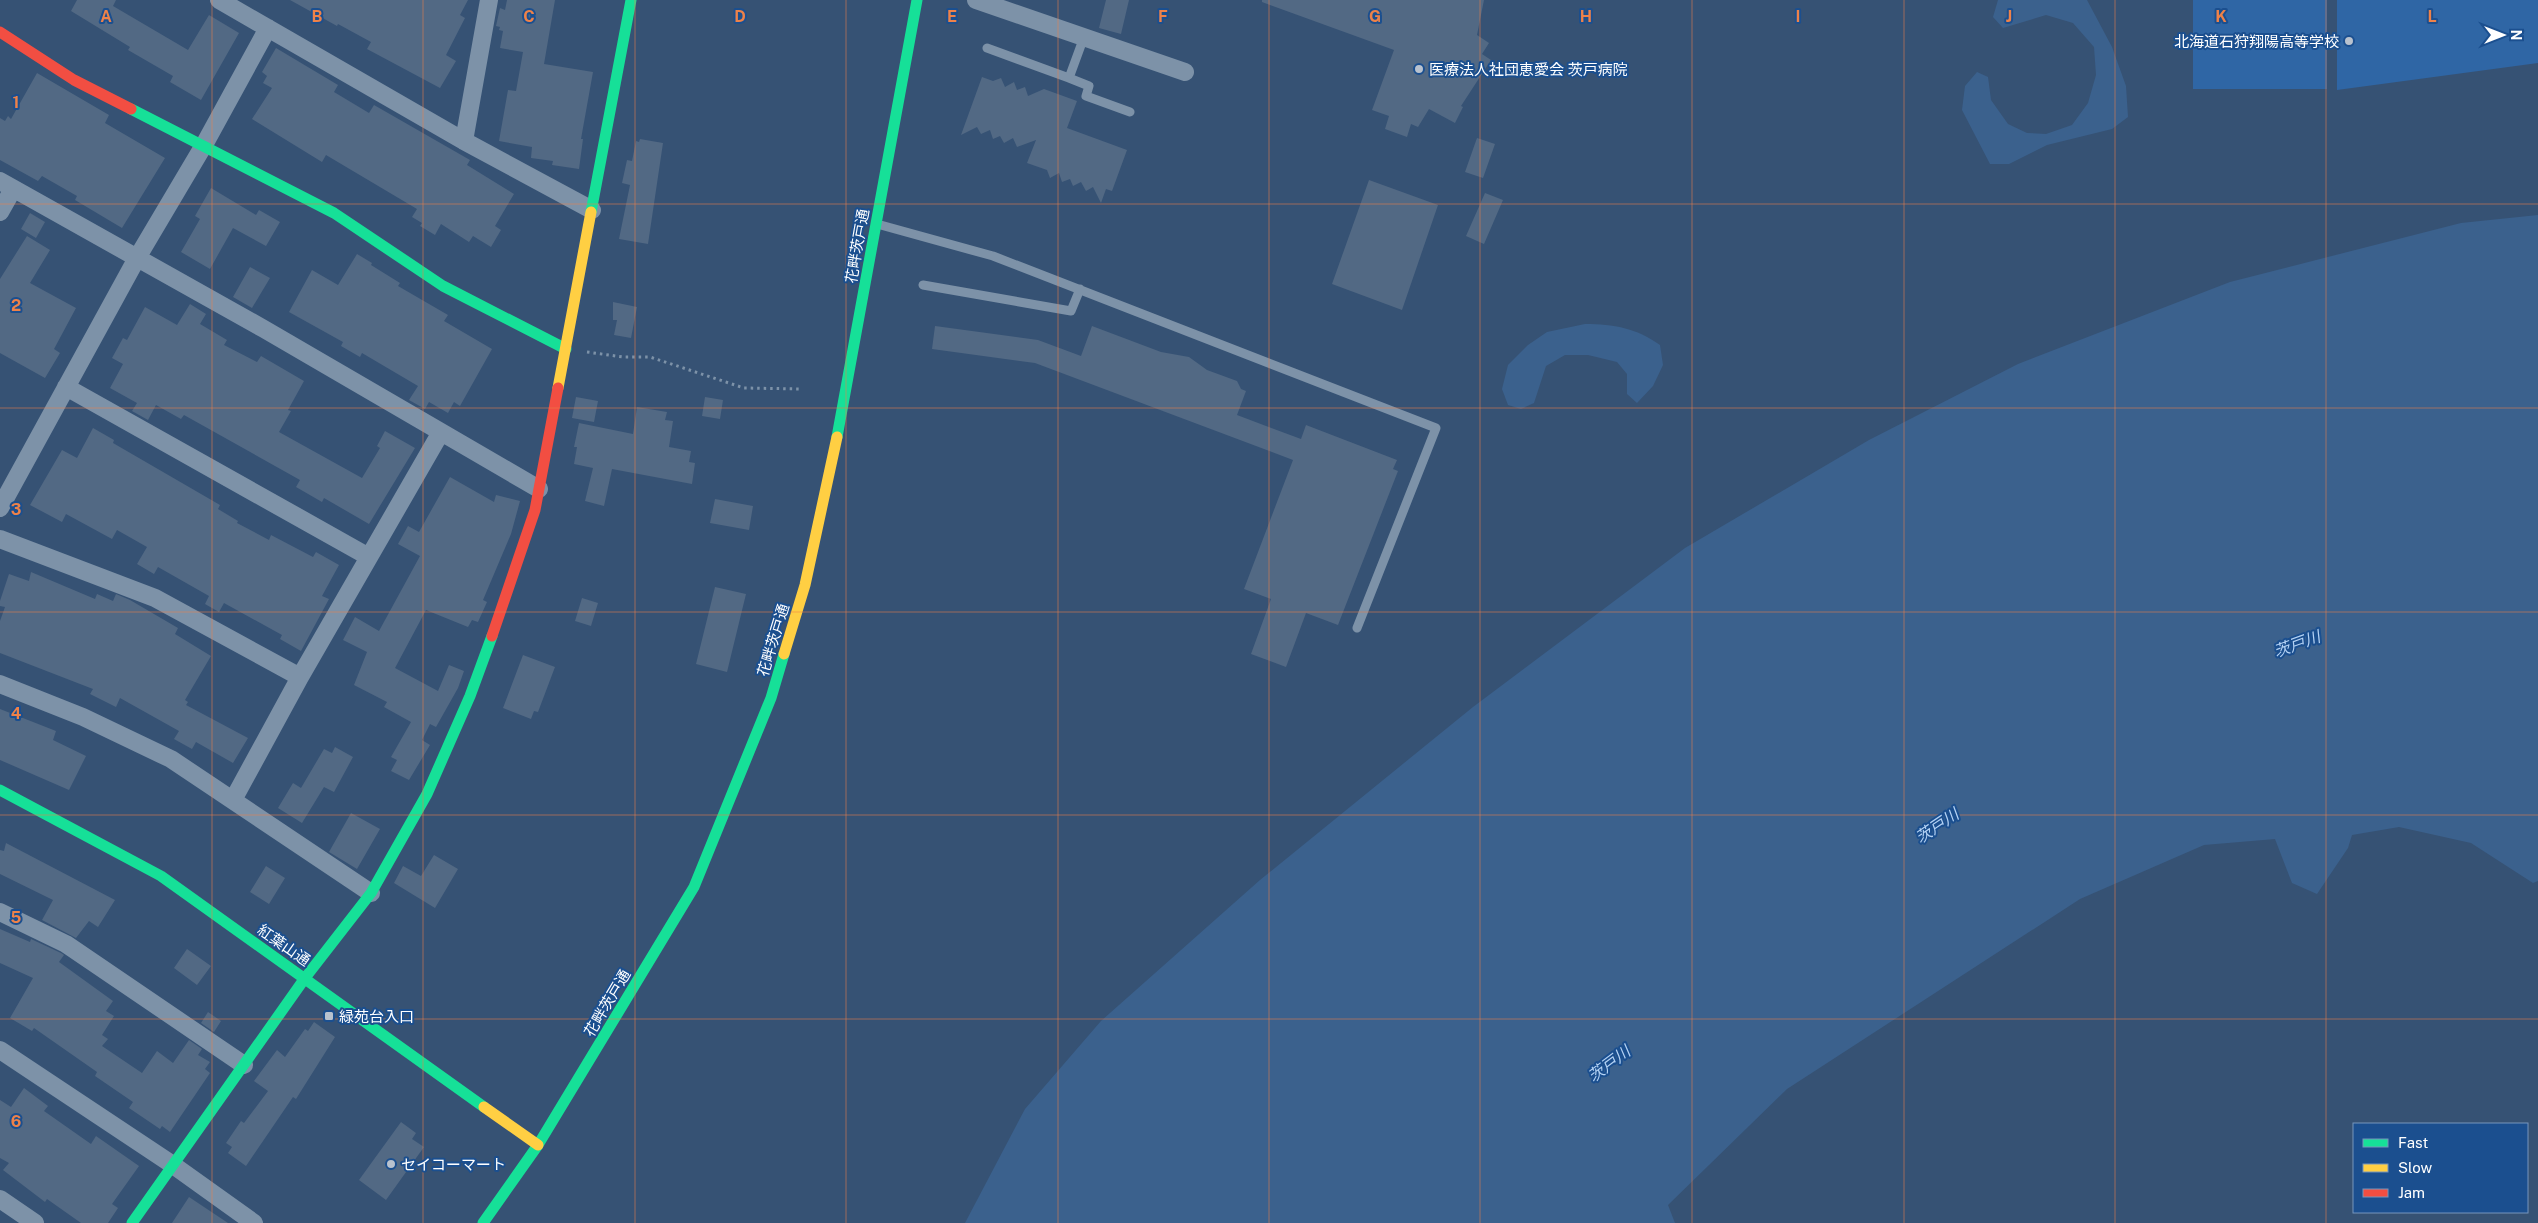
<svg xmlns="http://www.w3.org/2000/svg" width="2538" height="1223" viewBox="0 0 2538 1223" font-family="'Public Sans','Noto Sans JP',sans-serif">
	<style>
		.green { fill: #2f66a5 }
		.water { fill: #3b618d }
		.building { fill: #526984 }
		.lines { fill: none; stroke-linecap: round; stroke-linejoin: round }
		.path { stroke: #7d92a8; stroke-width: 3; stroke-dasharray: 2.5 4; stroke-linecap: butt }
		.lane { stroke: #7d92a8; stroke-width: 9 }
		.street { stroke: #7d92a8; stroke-width: 18 }
		.fast { stroke: #16e098; stroke-width: 11 }
		.slow { stroke: #ffcf43; stroke-width: 11 }
		.jam { stroke: #f24e42; stroke-width: 11 }
		.grid { fill: none; stroke: #ee8249; stroke-width: 1; stroke-opacity: 0.55 }
		.poi-dot { fill: #b9c2ce; stroke: #1b4f8f; stroke-width: 2 }
		.labels { text-anchor: middle; dominant-baseline: central; stroke-width: 4; stroke-linejoin: round; paint-order: stroke }
		.poi-label { font-size: 15px; fill: #fff; stroke: #1b4f8f; text-anchor: start }
		.street-label { font-size: 15px; fill: #fff; stroke: #1b4f8f }
		.water-label { font-size: 16px; font-style: italic; fill: #b5d3f5; stroke: #1b4f8f }
		.grid-label { font-size: 16px; text-anchor: middle; font-weight: bold; fill: #ee8249; stroke: #1b4f8f; stroke-width: 4; stroke-linejoin: round; paint-order: stroke }
	</style>
	<rect width="100%" height="100%" fill="#365274"/>
	<!-- green -->
	<path class="green" d="M2193,0H2327V89H2193Z
		M2337,0H2538V63L2337,90Z"/>
	<!-- water -->
	<path class="water" d="M1998,0H2087L2112,47L2126,86L2128,117L2112,129L2047,145L2009,164H1990L1962,110L1965,86L1977,72L1988,77L1991,100L2008,124L2027,133L2046,134L2072,125L2088,103L2096,75L2094,47L2073,23L2046,15L2003,28L1993,17Z
		M2538,215V881L2533,883L2471,843L2399,827L2352,835L2348,848L2317,894L2292,883L2275,839L2204,845L2080,899L1787,1089L1668,1205L1675,1223H965L1025,1109L1101,1021L1260,880L1473,707L1685,548L1869,440L2018,364L2230,282L2461,223Z
		M1585,324C1614,324 1636,328 1660,345L1663,365L1653,386L1637,403L1627,394V374L1617,362L1588,355H1565L1546,366L1534,403L1521,409L1508,405L1502,389L1508,365L1528,345L1547,332Z"/>
	<!-- building -->
	<path class="building" d="M77,0H116L113,6L188,50L209,15L239,33L201,100L170,82L173,76L128,50L130,47L71,11Z
		M290,0H468L460,15L465,18L446,55L456,61L440,88L367,49L371,42L338,24L337,26Z
		M507,0H555L544,64L593,72L581,139H583L579,169L552,165L553,161L531,158L532,147L499,141L508,90L516,91L523,52L500,48L503,31L499,30L500,27L496,26L500,8L505,10Z
		M1106,0H1129L1121,34L1099,28Z
		M1262,0H1484L1477,35L1489,43L1482,54L1491,60L1461,106L1463,107L1455,123L1429,109L1418,127L1411,124L1407,137L1385,129L1389,116L1372,110L1394,50L1262,2Z
		M276,48L338,85L334,92L369,113L374,105L470,160L467,165L514,194L495,226L501,230L491,247L473,236L469,242L441,224L435,235L420,226L422,223L412,217L417,209L326,155L322,162L252,119L272,88L263,83L267,76L262,72Z
		M37,73L109,115L105,123L165,158L122,228L75,200L77,196L42,176L38,181L0,160V118L5,121L8,116L11,119Z
		M982,77L993,81L1001,78L1005,87L1014,82L1017,90L1025,87L1028,96L1044,89L1077,101L1067,128L1127,150L1112,191L1106,189L1101,203L1093,187L1086,191L1081,182L1073,186L1070,179L1062,182L1059,173L1050,178L1047,170L1027,163L1036,140L1017,147L1013,138L1004,143L1000,136L993,139L990,130L981,134L977,127L961,135Z
		M1477,138L1495,144L1483,178L1465,172Z
		M640,139L663,143L648,244L619,239L630,185L622,183L627,160L632,161L636,141L639,142Z
		M1369,180L1438,205L1402,310L1332,284Z
		M211,188L256,215L259,210L280,222L266,246L233,228L210,269L181,252L200,219L195,216Z
		M1485,193L1503,200L1484,244L1466,236Z
		M30,213L45,222L36,238L21,229Z
		M27,236L50,250L30,283L76,308L54,349L60,353L45,378L0,353V279Z
		M357,254L372,263L371,265L400,283L398,286L448,315L444,321L492,349L460,406L454,402L448,413L429,402L425,409L409,400L418,386L362,353L360,357L341,346L343,342L289,312L312,270L338,285Z
		M250,267L270,278L252,308L233,297Z
		M613,302L637,307L631,338L614,335L617,320H613Z
		M190,304L206,314L200,324L227,340L224,345L257,362L261,356L304,381L288,410L291,411L279,432L362,478L380,448L377,446L385,431L415,448L369,524L324,498L322,502L296,487L300,480L184,415L181,419L156,405L148,420L132,411L137,403L110,388L123,364L112,358L123,338L127,340L145,307L177,325Z
		M935,326L1038,340L1081,356L1092,326L1161,352L1189,357L1207,370L1237,381L1241,389L1246,391L1237,415L1301,439L1306,425L1397,460L1393,469L1398,471L1338,625L1306,613L1286,667L1251,654L1271,599L1244,589L1293,460L1035,363L932,349Z
		M576,397L598,401L594,422L572,418Z
		M705,397L723,400L720,419L702,416Z
		M637,407L667,412L665,420L673,421L669,447L691,451L689,462L695,463L692,484L612,469L604,506L585,501L593,468L574,464L577,447H574L579,423L633,434Z
		M93,428L114,440L113,443L220,505L218,509L238,521L237,523L269,540L271,535L313,557L316,552L339,565L322,596L329,599L301,651L280,639L282,635L224,603L219,612L205,604L209,596L158,567L154,574L137,564L147,547L117,530L112,539L66,514L62,522L30,505L62,450L77,458Z
		M450,477L494,502L496,495L520,501L511,534L483,600L487,602L478,622L472,620L468,627L426,610L395,668L438,691L449,665L464,671L458,688L436,727L430,724L422,740L430,745L409,780L391,771L397,760L391,757L411,722L384,707L387,702L354,685L367,652L343,640L355,617L379,631L420,556L398,544L408,526L419,532Z
		M715,499L753,506L749,530L710,523Z
		M31,572L95,599L97,594L113,601L116,594L130,600L178,628L175,634L211,656L185,700L188,702L186,705L248,738L233,763L196,742L192,749L174,739L179,731L120,698L116,707L90,694L93,689L0,653V621L5,607L0,606V601L9,574L29,581Z
		M715,587L746,594L727,672L696,664Z
		M582,598L598,603L591,626L575,621Z
		M523,655L555,667L538,712L534,711L531,719L503,708Z
		M0,709L56,731L53,740L86,756L69,790L0,760Z
		M335,747L353,757L334,792L324,787L302,823L278,808L293,783L301,788L324,749L332,753Z
		M351,813L380,829L357,869L329,852Z
		M6,843L115,900L98,927L89,921L76,938L42,920L53,900L0,874V850L4,851Z
		M434,855L458,869L435,908L394,883L403,866L421,876Z
		M266,866L285,878L269,904L250,892Z
		M0,929L30,942L31,939L61,953L64,955L59,962L113,1001L106,1011L114,1016L102,1035L108,1039L102,1046L142,1073L157,1051L173,1063L189,1040L202,1049L198,1055L210,1062L205,1069L210,1073L170,1132L162,1126L160,1129L129,1108L133,1102L95,1076L97,1072L34,1028L32,1031L10,1018L33,978L0,963Z
		M187,949L211,966L197,985L174,968Z
		M208,1012L221,1021L214,1032L201,1023Z
		M314,1022L335,1037L296,1099L293,1097L246,1166L228,1153L232,1147L226,1143L241,1121L244,1123L268,1091L254,1081L277,1050L285,1057L305,1029L308,1031Z
		M24,1088L48,1106L44,1111L91,1144L96,1136L139,1166L112,1204L118,1208L108,1223H81L47,1199L45,1202L3,1170L9,1163L0,1158V1100L11,1107Z
		M401,1122L416,1133L412,1139L424,1147L386,1200L359,1180Z
		M189,1197L228,1223H172Z"/>
	<g class="lines">
		<!-- path -->
		<path class="path" d="M587,352L623,357H650L744,388L801,389"/>
		<!-- lane -->
		<path class="lane" d="M987,48L1069,78L1084,37
			M1069,78L1089,86L1086,96L1130,112
			M877,224L993,256L1436,428L1357,628
			M923,285L1071,311L1080,289"/>
		<!-- street -->
		<path class="street" d="M219,0L464,141L592,210
			M976,0L1185,72
			M464,141L489,0
			M0,181L264,329L539,489
			M0,212L13,189
			M66,387L369,557
			M0,508L137,258L204,145L268,28
			M0,539L155,598L300,677
			M0,684L83,717L171,759L371,893
			M233,800L300,677L441,432
			M0,912L66,944L244,1065
			M0,1050L173,1165L254,1223
			M0,1199L35,1223"/>
		<!-- fast -->
		<path class="fast" d="M131,109L334,213L443,286L566,349
			M591,212L631,0
			M837,437L917,0
			M0,790L161,876L484,1107
			M132,1223L305,978L371,893L427,794L470,696L492,636
			M483,1223L538,1145L694,887L771,698L784,654"/>
		<!-- slow -->
		<path class="slow" d="M558,388L591,212
			M784,654L805,585L837,437
			M484,1107L538,1145"/>
		<!-- jam -->
		<path class="jam" d="M0,32L74,80L131,109
			M492,636L535,510L558,388"/>
	</g>
	<!-- grid -->
	<path class="grid" d="M212,0V1223M423,0V1223M635,0V1223M846,0V1223M1058,0V1223M1269,0V1223M1480,0V1223M1692,0V1223M1904,0V1223M2115,0V1223M2326,0V1223M0,204H2538M0,408H2538M0,612H2538M0,815H2538M0,1019H2538"/>
	<!-- markers -->
	<g class="poi-dot">
		<circle cx="2349" cy="41" r="5"/>
		<circle cx="1419" cy="69" r="5"/>
		<rect x="324" y="1011" width="10" height="10" rx="2.5"/>
		<circle cx="391" cy="1164" r="5"/>
	</g>
	<g class="labels">
		<!-- poi labels -->
		<g class="poi-label">
			<text x="2339" y="41" text-anchor="end">北海道石狩翔陽高等学校</text>
			<text x="1429" y="69">医療法人社団恵愛会 茨戸病院</text>
			<text x="339" y="1016">緑苑台入口</text>
			<text x="401" y="1164">セイコーマート</text>
		</g>
		<!-- street labels -->
		<g class="street-label">
			<text transform="translate(857 246) rotate(-80)">花畔茨戸通</text>
			<text transform="translate(773 640) rotate(-73)">花畔茨戸通</text>
			<text transform="translate(284 945) rotate(35)">紅葉山通</text>
			<text transform="translate(607 1003) rotate(-59)">花畔茨戸通</text>
		</g>
		<!-- water labels -->
		<g class="water-label">
			<text transform="translate(2297 644) rotate(-20)">茨戸川</text>
			<text transform="translate(1937 826) rotate(-34)">茨戸川</text>
			<text transform="translate(1609 1064) rotate(-37)">茨戸川</text>
		</g>
	</g>
	<g class="grid-label">
		<text x="106" y="22">A</text>
		<text x="317" y="22">B</text>
		<text x="529" y="22">C</text>
		<text x="740" y="22">D</text>
		<text x="952" y="22">E</text>
		<text x="1163" y="22">F</text>
		<text x="1375" y="22">G</text>
		<text x="1586" y="22">H</text>
		<text x="1798" y="22">I</text>
		<text x="2009" y="22">J</text>
		<text x="2221" y="22">K</text>
		<text x="2432" y="22">L</text>
		<text x="16" y="108">1</text>
		<text x="16" y="311">2</text>
		<text x="16" y="515">3</text>
		<text x="16" y="719">4</text>
		<text x="16" y="923">5</text>
		<text x="16" y="1127">6</text>
	</g>
	<!-- legend -->
	<rect x="2353" y="1123" width="175" height="90" fill="#1b4f8f" stroke="#7695bc"/>
	<rect x="2363" y="1139" width="25" height="8" fill="#16e098" stroke="#7695bc"/>
	<text x="2398" y="1148" font-size="15" fill="#ffffff">Fast</text>
	<rect x="2363" y="1164" width="25" height="8" fill="#ffcf43" stroke="#7695bc"/>
	<text x="2398" y="1173" font-size="15" fill="#ffffff">Slow</text>
	<rect x="2363" y="1189" width="25" height="8" fill="#f24e42" stroke="#7695bc"/>
	<text x="2398" y="1198" font-size="15" fill="#ffffff">Jam</text>
	<!-- north arrow -->
	<g transform="translate(2503 35) rotate(90)" stroke="#1b4f8f" stroke-width="4" paint-order="stroke">
	<path d="M0-4L9 19L0 12L-9 19Z" fill="#ffffff"/>
	<text y="-8" font-size="14" font-weight="bold" text-anchor="middle" fill="#ffffff">N</text>
	</g>
</svg>
